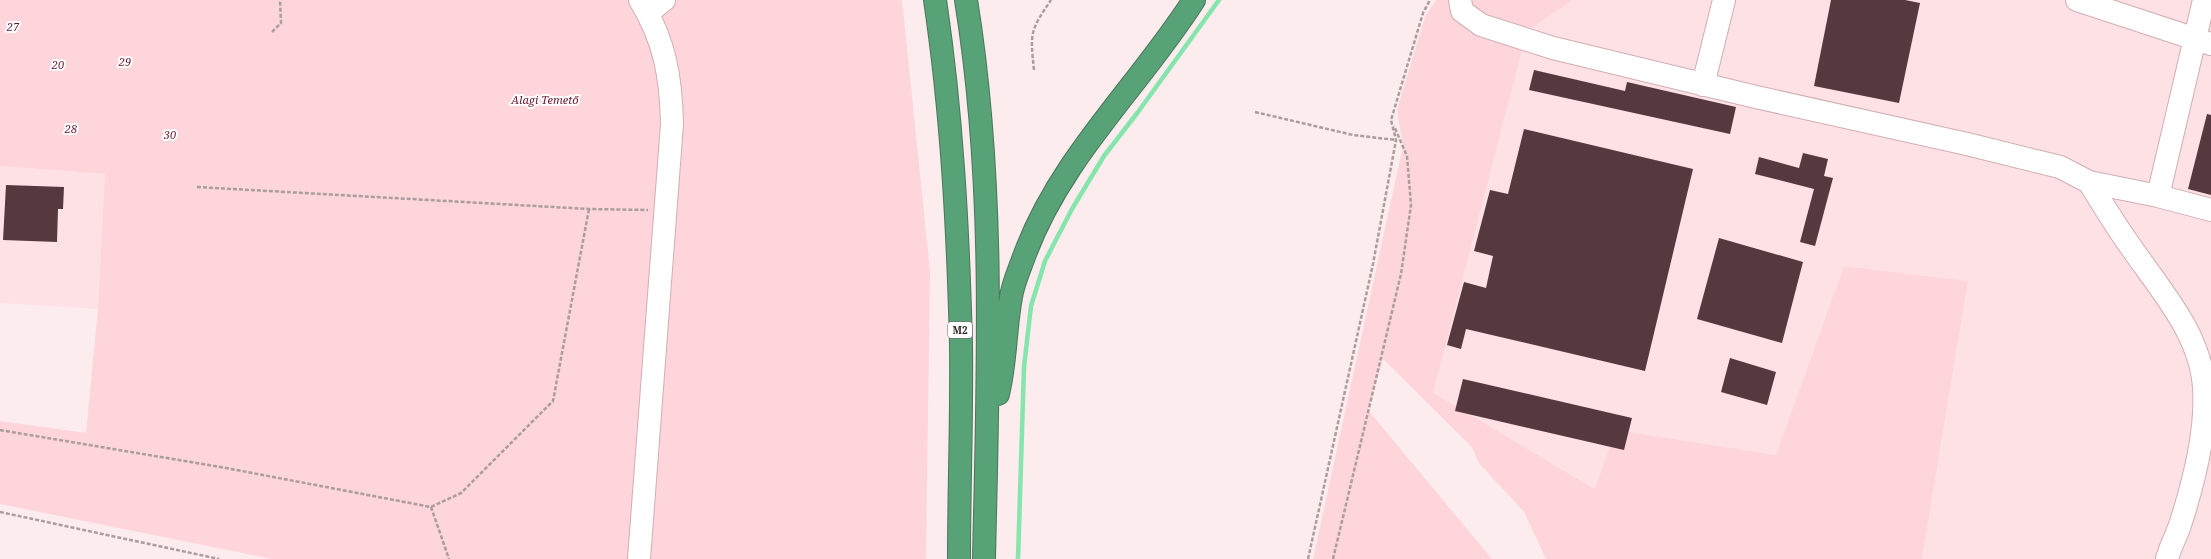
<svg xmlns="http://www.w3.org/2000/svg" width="2211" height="559" viewBox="0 0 2211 559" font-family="'Noto Serif',serif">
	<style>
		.built { fill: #fde1e5 }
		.green { fill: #fdd5db }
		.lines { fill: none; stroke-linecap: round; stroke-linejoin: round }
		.stream { stroke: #85e5ad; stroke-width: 4.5 }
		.building { fill: #56393e }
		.minor-casing { stroke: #d2aeb3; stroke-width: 24 }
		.highway-casing { stroke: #4a765b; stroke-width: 24 }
		.path { stroke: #ab9c9e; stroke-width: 2.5; stroke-dasharray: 4 2; stroke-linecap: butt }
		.minor { stroke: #fff; stroke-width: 22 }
		.highway { stroke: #57a277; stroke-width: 22 }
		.labels { text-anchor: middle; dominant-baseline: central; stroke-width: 4; stroke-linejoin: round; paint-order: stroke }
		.shield { fill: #fff; stroke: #706668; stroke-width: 1 }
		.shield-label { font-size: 10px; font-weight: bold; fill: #322527 }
		.park-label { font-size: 11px; font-style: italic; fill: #69122d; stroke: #fff }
	</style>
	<rect width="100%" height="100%" fill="#fcecee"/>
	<!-- built -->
	<path class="built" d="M1573,0H2211V559H1922L1968,281L1844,266L1776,455L1616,430L1596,489L1432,394L1527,31Z
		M0,166L105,174L98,309L0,303Z"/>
	<!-- green -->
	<path class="green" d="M0,0H902L930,271L926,559H272L0,504V421L86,433L98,309L105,174L0,166Z
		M1436,0H1573L1527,31L1433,393L1595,489L1616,430L1776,455L1844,266L1968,281L1922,559H1546L1524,512L1479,463L1472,447L1383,359L1368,410L1492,559H1313L1403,146L1397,110L1425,17Z"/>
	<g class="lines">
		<!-- stream -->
		<path class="stream" d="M1018,559L1024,367L1031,306L1045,261L1072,209L1104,156L1138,112L1219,0"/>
	</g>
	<!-- building -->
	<path class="building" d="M1831,0H1905L1920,3L1899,103L1814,86Z
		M1534,70L1625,91L1627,82L1736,107L1730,134L1529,90Z
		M2207,114L2211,115V195L2188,189Z
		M1524,129L1693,169L1645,371L1466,329L1461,349L1447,345L1464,282L1486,288L1493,256L1474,251L1490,190L1508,194Z
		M1803,153L1828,159L1824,176L1833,178L1815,246L1800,242L1814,189L1755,174L1759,157L1799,168Z
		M6,185L64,187L63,209H58L57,242L3,240Z
		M1719,238L1803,262L1782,343L1697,319Z
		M1730,358L1776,372L1767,405L1721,392Z
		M1463,379L1632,418L1624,450L1455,411Z"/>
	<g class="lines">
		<!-- minor casing -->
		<g class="minor-casing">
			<path id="minor" d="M1460,0L1462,11L1481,25L1553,48L1756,97L1967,144L2060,167L2089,182L2158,196
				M2077,0L2211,44
				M2204,0L2158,196L2211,210
				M648,13L664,0
				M1703,85L1724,0
				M2089,182C2103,205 2117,228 2133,250C2162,292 2201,335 2204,388C2207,431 2193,485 2180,525C2176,537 2170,547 2167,559
				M639,559L672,124C671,77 665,41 640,0"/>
		</g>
		<!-- highway casing -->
		<g class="highway-casing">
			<path id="highway" d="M935,0C952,114 958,229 961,344C962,416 959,487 959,559
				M966,0C996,184 988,373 984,559
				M998,394C1006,362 1005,329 1011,297C1013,283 1020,268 1025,254C1061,157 1139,86 1194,0"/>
		</g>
		<!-- path -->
		<path class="path" d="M272,32L281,23L280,0
			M1034,70C1030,32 1030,31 1051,0
			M1255,112L1353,135L1396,140
			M197,187L589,209L648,210
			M0,430L226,468L431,507L461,493L553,401L589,209
			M431,507L449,559
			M0,512L219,559
			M1308,559L1373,264L1396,140L1391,120L1423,13L1430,0
			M1333,559L1401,274L1411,205L1407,156L1394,126"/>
		<!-- minor -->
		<use href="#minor" class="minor"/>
		<!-- highway -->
		<use href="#highway" class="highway"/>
	</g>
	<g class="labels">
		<!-- shield labels -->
		<rect class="shield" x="948" y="322" width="24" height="16" rx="3"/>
		<g class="shield-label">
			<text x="960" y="330">M2</text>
		</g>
		<!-- park labels -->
		<g class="park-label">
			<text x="13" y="26">27</text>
			<text x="125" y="61">29</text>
			<text x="58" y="64">20</text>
			<text x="545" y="99">Alagi Temető</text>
			<text x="71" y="128">28</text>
			<text x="170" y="134">30</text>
		</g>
	</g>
</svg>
